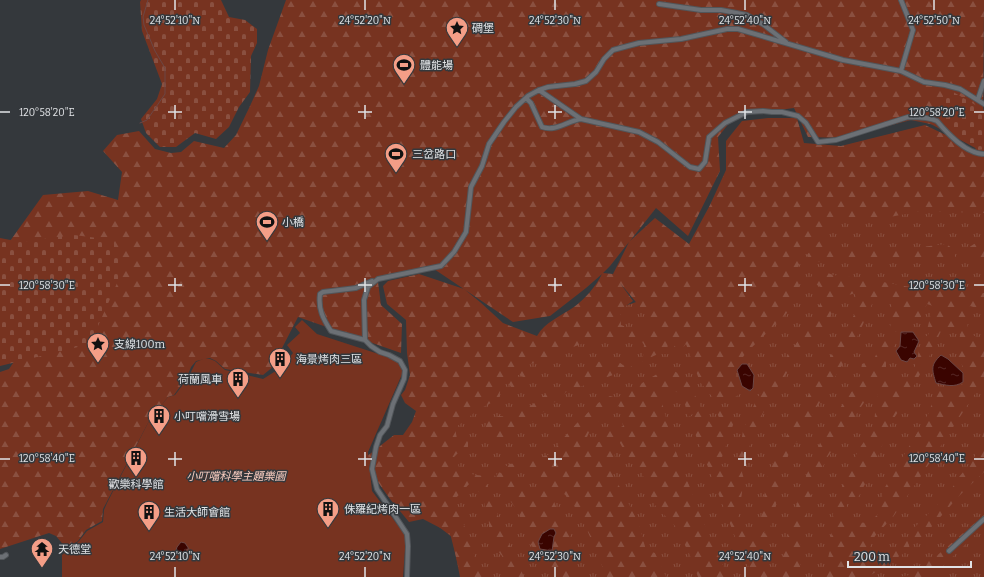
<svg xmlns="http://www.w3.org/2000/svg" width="984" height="577" viewBox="0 0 984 577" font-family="Bitter,'Noto Sans TC',serif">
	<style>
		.grass { fill: url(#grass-tufts) }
		.forest { fill: url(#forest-firs); fill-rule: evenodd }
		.cemetery { fill: url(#cemetery-stones) }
		.park { fill: #773320 }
		.water { fill: url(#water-ripples); stroke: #6c4745 }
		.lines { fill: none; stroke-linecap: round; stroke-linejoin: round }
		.stream { stroke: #6c4745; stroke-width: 1 }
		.street-casing { stroke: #52565a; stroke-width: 6 }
		.street { stroke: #6c7075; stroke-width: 4 }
		.ticks { fill: none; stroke: #e1e3e6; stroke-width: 1.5 }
		.labels { text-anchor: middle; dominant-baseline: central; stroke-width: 3; stroke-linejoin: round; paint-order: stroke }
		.poi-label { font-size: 11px; fill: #e1e3e6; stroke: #34383c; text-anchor: start }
		.park-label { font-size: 11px; font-style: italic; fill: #facdc0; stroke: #34383c }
		.ticks-label { font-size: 10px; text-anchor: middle; fill: #e1e3e6; stroke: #34383c; stroke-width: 3; stroke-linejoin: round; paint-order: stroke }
	</style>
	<defs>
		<pattern id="grass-tufts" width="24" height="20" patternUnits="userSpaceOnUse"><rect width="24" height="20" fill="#773320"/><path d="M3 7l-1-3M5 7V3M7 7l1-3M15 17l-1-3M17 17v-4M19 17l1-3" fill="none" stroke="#8a5040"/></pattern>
		<pattern id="forest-firs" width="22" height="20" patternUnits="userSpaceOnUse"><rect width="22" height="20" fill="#773320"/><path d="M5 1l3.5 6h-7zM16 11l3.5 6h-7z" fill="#8a5040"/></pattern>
		<pattern id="cemetery-stones" width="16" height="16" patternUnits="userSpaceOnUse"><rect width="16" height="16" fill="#773320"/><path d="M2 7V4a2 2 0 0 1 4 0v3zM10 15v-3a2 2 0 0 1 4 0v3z" fill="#8a5040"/></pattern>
		<pattern id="water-ripples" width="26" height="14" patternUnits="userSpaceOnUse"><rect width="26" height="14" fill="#3a0400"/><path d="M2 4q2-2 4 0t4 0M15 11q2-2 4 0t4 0" fill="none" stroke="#562825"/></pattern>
	</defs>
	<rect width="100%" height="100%" fill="#34383c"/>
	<!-- grass -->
	<path class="grass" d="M984,184V577H460L452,537L426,517L454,422L518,352L601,314L642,300L798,224Z"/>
	<!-- forest -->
	<path class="forest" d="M286,0H984L983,135L911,120L842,138L808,137L794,108L735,116L718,137L720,171L688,236L656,208L630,241L655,218L689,244L710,205L726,170V141L742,121L768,118H797L804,143L841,146L925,125L948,136L970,152L984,143V213L920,211L875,220H830L824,236L828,241L840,250L905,249L946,244C952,248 955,250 955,257H923L810,262L807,255L823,237L808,246L798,267L799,288L787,313L746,353L734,369L740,394L728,401L715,400L700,382L686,344L681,350L668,342L667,354H658L613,375L566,392L524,429L506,441L484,437V428L489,420L499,416L509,417L520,409L532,405L547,393L574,380L595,362L616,360L623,365L630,357H643L644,345L639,337L586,342L518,369L538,375L532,381L519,375L513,376L521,389L514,390L505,380L501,386L499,399L479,409L455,428L457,439L468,441V447L457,454L454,457L458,463L459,469C473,475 482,479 497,471L494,477L486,480L489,491L495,502L499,521L524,577H508L502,556L489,540V523L483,497L471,482L455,499L482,577H461L450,533L423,519L409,522L390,499L375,478L366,457L394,435H403L412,422L416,411L405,403L401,395L405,390L410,375L407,353L406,320L387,304L383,286L388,281L419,274L464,289L480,302L503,323L537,336C545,322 561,316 574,307C586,298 596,286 602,274L586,288L550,316L513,322L431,267L396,274L378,282L381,305L402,324L401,353L298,317L281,350L289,354L263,375L225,369L216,361L210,358L196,361L191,367L187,377L174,395L168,397L149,421L103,509L102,521L86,530L78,541L69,548H66L56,536L49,533L0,549V372L9,369L21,351L5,248L43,195L88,191L118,200L122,172L103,151L117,135L139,131L155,149L171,153L181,152L194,141L224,148L236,135L250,106L259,86L268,50ZM629,242L613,274L603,273L610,266ZM620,283L650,319L647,335L621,325L620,310L633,301Z
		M984,243V260L965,255V250L974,244Z
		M815,268L833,275L867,279L910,287L950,288L966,293H984V310L970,306L966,310L968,330L967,331L984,342V380L923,473L893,517L875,536L868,551L880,561L907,538L910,549L868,577H824L830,549L833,514L848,470L861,446L874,428L875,413L878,401L877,393L874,388L869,389L867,398L827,458L813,487L801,538L800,566L799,577H754L739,547L689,418L701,409L711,424H721L716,409H726L734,422L720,463L727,473L741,469L744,479L738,519L740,527L749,530L761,529L767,536L760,525L767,478L775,457L809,394L854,315L855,293L849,295L845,293L840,292C836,302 833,312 828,321C817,338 802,353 790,369C770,395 748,439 743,472L738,461L743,431L757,398L796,344L828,291L817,285L809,282ZM881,297L889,298C894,309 892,320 889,331L891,333L900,330L906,320L916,321L921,317L927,304L933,306L927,330L929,334C914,344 922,363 909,376C906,378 901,380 898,383L886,376V360L896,343L891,336L886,334L874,359L862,364L859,381L842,405L820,443L802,486L779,569L773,572L769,568V539L768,537L778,495L782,466L847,357L859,333L872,304H875ZM949,328L960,335L956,361L962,365L967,374L962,385L955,388L935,386L930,411L884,489L878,514L869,523L853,522L847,516V504L859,496L876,462L890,424L908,397L927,361L942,329Z
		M667,368C688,375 692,389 701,408L688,417L683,396L675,391L662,402L671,439L712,544L729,577H698L690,555L675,526L654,504L642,473L634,459L629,460L619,441L614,443L615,462L611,471L638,521L646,550L655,553L666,577H607C596,554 582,508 563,493L553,499L562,522L570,529V539L568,547L570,560L577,577H556L542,559L538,558L534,548L528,542L527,529L514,506L505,494L496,476L498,472C507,474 527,484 532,491C534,494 534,498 535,501L539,500L542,488L540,473L533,468L505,470V467L509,464L528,462L553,453L559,443L576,424L598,403L610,396L617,398ZM619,406L623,426L619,428L611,429L602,441L588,445L585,442L590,430L608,411Z
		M984,432V472L960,495L916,544L911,531L949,493L959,477L974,459Z
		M984,515V526L938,571L933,577H899L909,575L930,559H933Z"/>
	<!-- cemetery -->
	<path class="cemetery" d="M141,0H221L229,17L245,20L257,29V43L251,56L250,92L239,107L229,127L216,139L195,133L176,147H160L146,133L141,119L157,99L162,84L142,31L140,2Z
		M948,89L984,110V149L979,150L927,122Z
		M74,235L113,240L122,272L90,344L0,366V238L21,242Z"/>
	<!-- park -->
	<path class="park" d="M302,320L317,334L397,360L403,372L368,452L372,491L406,536L403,577H62V555L79,541L87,531L103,522L104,510L107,503L149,421L168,397L175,395L188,378L196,362L203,359H210L215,361L225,370L263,379L282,367L293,353L287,345L300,333L295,327Z"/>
	<!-- water -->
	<path class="water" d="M901,332H913L919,341L914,352L917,356L914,359L910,358L907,362L901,360L896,351L900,346Z
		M941,355L948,359L963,373V382C954,388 946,385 936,383C932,370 930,365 941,355Z
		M742,364H747L754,375L753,388L750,391L742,386L737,370Z
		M550,529H554L556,533L554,537L552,551L540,549L538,542L542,534Z
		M181,542L185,543L189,549H187L186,557L181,560L179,555L175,554L177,547Z"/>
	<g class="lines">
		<!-- stream -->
		<path class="stream" d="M140,123L147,120L165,94V68L155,51L144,25L143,17L148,0"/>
		<!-- street casing -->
		<g class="street-casing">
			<path id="street" d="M901,0L913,30L901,71
				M659,4L701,10H721L747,15L764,25L786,42
				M539,90L581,119L639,132L658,142L690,167L699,169L705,162L709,137L725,123L747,112L763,111L772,112H782L798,116L806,123L818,142L836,140L908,117C918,117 929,117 937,121C947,133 967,154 984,154
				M526,98L531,103L542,127C556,132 567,121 581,119
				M978,99L984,81
				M365,340L331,331C323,319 318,309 320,294L323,292L356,288L372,281
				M949,551L984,519
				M0,557H3L6,555
				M407,577L408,546L407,534L377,489L372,469L376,447L380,435L387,426L393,404L404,379L405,370L400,361L389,355L380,352L371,346L365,340L364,300L368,287L378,279L441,266L454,252L466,232L471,187L482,166L489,144L504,122L516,107L528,96L539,90L548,87L575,84L586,81L596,72L604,59L613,50L639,43L681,39L727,29H738L843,60L901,71L924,82L945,85L960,89L984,104"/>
		</g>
		<!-- street -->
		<use href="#street" class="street"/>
	</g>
	<!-- ticks -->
	<path class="ticks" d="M175,0V10M365,0V10M555,0V10M745,0V10M934,0V10M175,105V119M365,105V119M555,105V119M745,105V119M0,112H10M168,112H182M358,112H372M548,112H562M738,112H752M974,112H984M175,278V292M365,278V292M555,278V292M745,278V292M0,285H10M168,285H182M358,285H372M548,285H562M738,285H752M974,285H984M175,452V466M365,452V466M555,452V466M745,452V466M0,459H10M168,459H182M358,459H372M548,459H562M738,459H752M974,459H984M175,567V577M365,567V577M555,567V577M745,567V577"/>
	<!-- icons -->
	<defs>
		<g id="sight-pin" transform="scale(1.15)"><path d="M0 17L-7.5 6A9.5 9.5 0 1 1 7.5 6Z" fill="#f49e87" stroke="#34383c"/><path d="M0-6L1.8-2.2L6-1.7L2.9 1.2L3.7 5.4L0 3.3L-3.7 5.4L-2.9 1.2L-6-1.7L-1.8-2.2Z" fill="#111"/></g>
		<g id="stadium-pin" transform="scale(1.15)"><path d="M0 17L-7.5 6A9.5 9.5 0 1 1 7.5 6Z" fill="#f49e87" stroke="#34383c"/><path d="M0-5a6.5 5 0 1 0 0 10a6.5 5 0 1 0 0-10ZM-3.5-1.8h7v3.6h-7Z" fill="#111"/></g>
		<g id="building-pin" transform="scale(1.15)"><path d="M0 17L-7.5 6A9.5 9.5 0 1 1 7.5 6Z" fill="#f49e87" stroke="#34383c"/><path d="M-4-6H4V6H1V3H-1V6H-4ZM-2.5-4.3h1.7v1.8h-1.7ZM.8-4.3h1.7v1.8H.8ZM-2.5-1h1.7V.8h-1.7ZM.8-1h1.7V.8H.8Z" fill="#111"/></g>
		<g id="temple-pin" transform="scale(1.15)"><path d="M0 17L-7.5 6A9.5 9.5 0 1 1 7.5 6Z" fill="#f49e87" stroke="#34383c"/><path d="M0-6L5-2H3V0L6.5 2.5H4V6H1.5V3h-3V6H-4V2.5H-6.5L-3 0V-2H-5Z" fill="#111"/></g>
	</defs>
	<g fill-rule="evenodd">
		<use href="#sight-pin" x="457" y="28"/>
		<use href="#stadium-pin" x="404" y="65"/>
		<use href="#stadium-pin" x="396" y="154"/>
		<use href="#stadium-pin" x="267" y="222"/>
		<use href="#sight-pin" x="98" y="344"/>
		<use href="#building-pin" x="280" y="359"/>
		<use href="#building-pin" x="238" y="379"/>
		<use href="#building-pin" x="159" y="416"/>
		<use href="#building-pin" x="136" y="458"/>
		<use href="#building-pin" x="328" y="509"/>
		<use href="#building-pin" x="149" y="512"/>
		<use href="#temple-pin" x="42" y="549"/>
	</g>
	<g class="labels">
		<!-- poi labels -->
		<g class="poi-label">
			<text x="472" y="28">碉堡</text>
			<text x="420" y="65">體能場</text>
			<text x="412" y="154">三岔路口</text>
			<text x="282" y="222">小橋</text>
			<text x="114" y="344">支線100m</text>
			<text x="296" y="359">海景烤肉三區</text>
			<text x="222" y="379" text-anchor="end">荷蘭風車</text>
			<text x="174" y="416">小叮噹滑雪場</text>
			<text x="136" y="484" text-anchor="middle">歡樂科學館</text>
			<text x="344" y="509">侏羅紀烤肉一區</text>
			<text x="164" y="512">生活大師會館</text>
			<text x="58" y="549">天德堂</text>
		</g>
		<!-- park labels -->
		<g class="park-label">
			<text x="236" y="476">小叮噹科學主題樂園</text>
		</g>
	</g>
	<g class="ticks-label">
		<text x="175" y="24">24°52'10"N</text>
		<text x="365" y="24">24°52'20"N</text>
		<text x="555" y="24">24°52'30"N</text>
		<text x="745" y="24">24°52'40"N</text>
		<text x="934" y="24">24°52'50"N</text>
		<text x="937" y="116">120°58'20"E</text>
		<text x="47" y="116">120°58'20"E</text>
		<text x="937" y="289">120°58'30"E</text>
		<text x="47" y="289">120°58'30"E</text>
		<text x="937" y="462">120°58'40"E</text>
		<text x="47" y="462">120°58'40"E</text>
		<text x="175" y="560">24°52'10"N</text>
		<text x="365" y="560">24°52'20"N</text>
		<text x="555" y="560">24°52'30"N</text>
		<text x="745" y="560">24°52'40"N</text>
	</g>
	<!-- scale -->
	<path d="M848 561v6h123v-6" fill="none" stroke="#e1e3e6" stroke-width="2"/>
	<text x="854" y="561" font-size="12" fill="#e1e3e6" stroke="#34383c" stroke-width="3" paint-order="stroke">200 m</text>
</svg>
